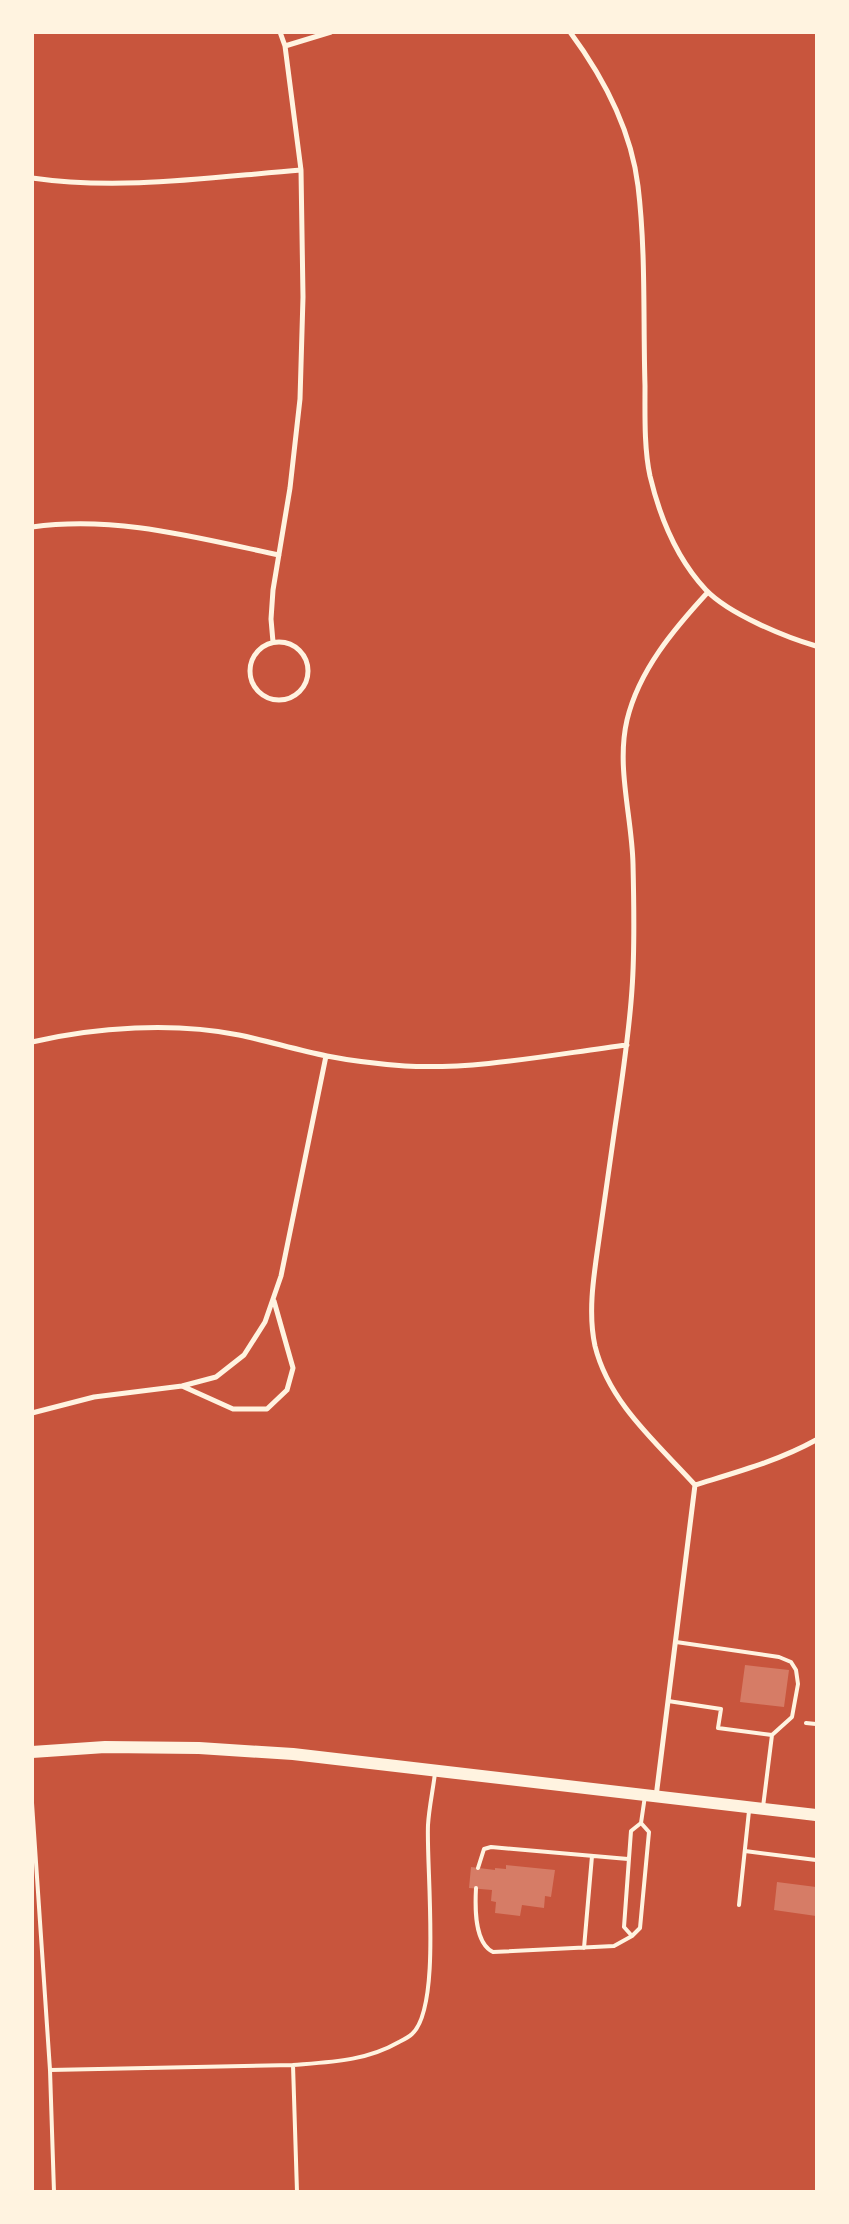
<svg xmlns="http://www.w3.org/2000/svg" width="849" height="2224" viewBox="0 0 849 2224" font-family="Raleway,sans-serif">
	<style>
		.building { fill: #d67c66 }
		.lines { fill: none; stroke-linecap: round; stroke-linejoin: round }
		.service { stroke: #fff3e0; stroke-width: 4 }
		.minor { stroke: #fff3e0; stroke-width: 5 }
		.primary { stroke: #fff3e0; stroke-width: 12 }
	</style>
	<rect width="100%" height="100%" fill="#c8553d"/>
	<!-- building -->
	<path class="building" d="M745,1665L789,1670L784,1707L740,1702Z
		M506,1865L555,1870L551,1897L545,1896L544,1908L522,1905L520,1916L495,1913L496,1902L491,1901L492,1890L469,1888L471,1867L495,1870V1868L506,1869Z
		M777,1882L816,1887V1916L774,1910Z"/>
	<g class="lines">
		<!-- service -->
		<path class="service" d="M676,1642L779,1657L791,1662L796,1670L798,1684L792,1717L772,1735
			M668,1701L721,1709L718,1728L772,1735L763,1807
			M806,1723L816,1724
			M32,1803L50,2070L54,2192
			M745,1851L816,1860
			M478,1868L484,1849L491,1847L628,1859
			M476,1888C475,1907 474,1943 493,1952L614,1946L632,1936L640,1928L649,1832L641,1823
			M739,1905L749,1811
			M632,1936L624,1927L631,1831L641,1823L645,1796
			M584,1948L592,1856
			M50,2070L293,2065
			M297,2192L293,2065C331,2062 366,2061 399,2042C403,2040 409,2037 412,2034C442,2007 426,1869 428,1825C429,1808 433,1790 435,1773"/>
		<!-- minor -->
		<path class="minor" d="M570,32C604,78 631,129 638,186C646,252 643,320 645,386C645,415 644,448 650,476C660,518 677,559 706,590C729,614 785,637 816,646
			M285,46L331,32
			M32,178C121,191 212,177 301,170
			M32,527C116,515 198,538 279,555
			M250 671a29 29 0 1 1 58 0a29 29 0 1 1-58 0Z
			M273,642L271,619L273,590L290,488L300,399L303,297L301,170L285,46L280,32
			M32,1042C96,1027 174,1022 239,1035C268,1041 297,1050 327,1056C352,1061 379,1064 405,1066C477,1070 555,1054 627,1045
			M182,1386L233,1409H267L287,1390L293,1368L274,1301
			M32,1413L94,1397L182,1386L216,1377L244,1355L265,1322L281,1276L326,1056
			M695,1485C657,1443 609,1403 595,1346C587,1309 595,1269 600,1232C605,1197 610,1162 615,1127C622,1081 629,1035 632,989C635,948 634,905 633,864C632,817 616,767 627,720C639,670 674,629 708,592
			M695,1485C737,1472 778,1461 816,1440
			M656,1797L695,1485"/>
		<!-- primary -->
		<path class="primary" d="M32,1752L105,1747L199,1748L293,1754L816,1815"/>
	</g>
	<!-- border -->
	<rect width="849" height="2224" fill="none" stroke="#fff3e0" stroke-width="68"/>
</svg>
